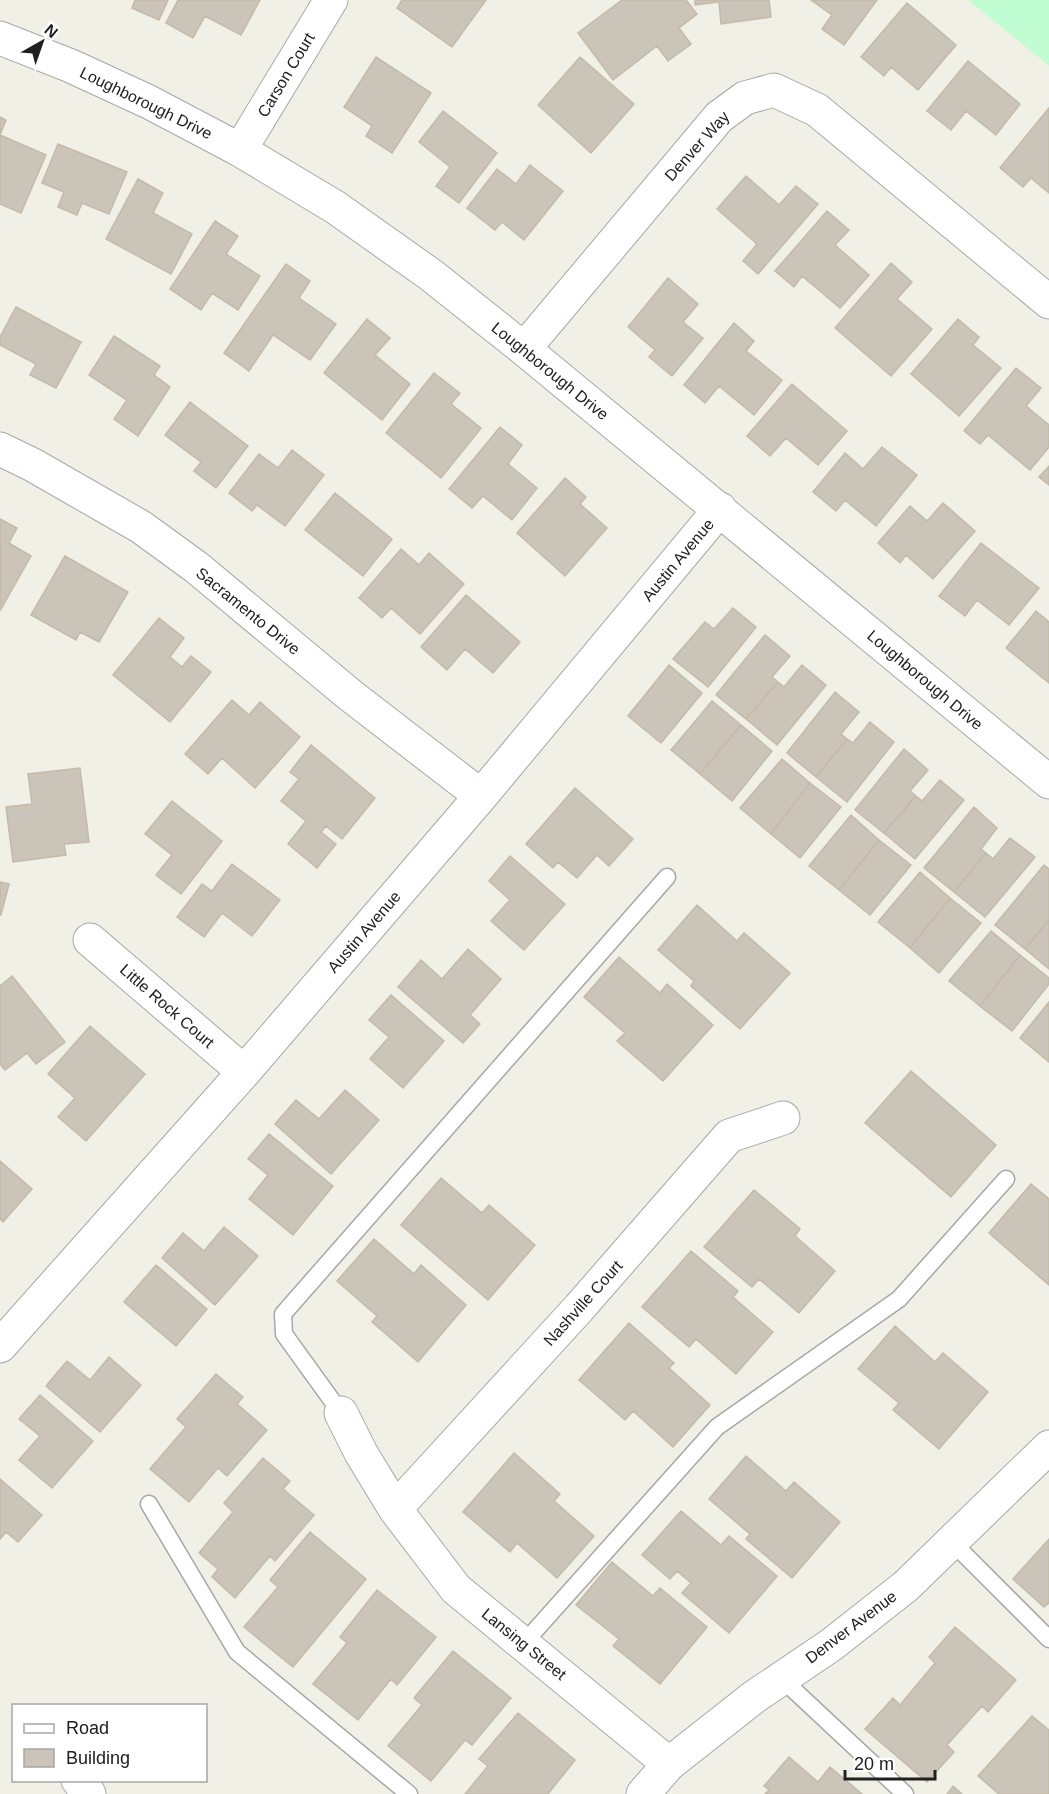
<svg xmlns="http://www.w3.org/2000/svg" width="1049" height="1794" viewBox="0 0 1049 1794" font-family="Arial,sans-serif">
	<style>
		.park { fill: #c1fdd2 }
		.building { fill: #cac4b9; stroke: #c4baa7; stroke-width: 1.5 }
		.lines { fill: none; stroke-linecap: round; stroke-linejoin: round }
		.service-casing { stroke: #a7a7a7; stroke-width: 19 }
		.minor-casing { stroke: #a7a7a7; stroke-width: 35 }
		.service { stroke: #fff; stroke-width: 16 }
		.minor { stroke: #fff; stroke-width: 33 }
		.labels { text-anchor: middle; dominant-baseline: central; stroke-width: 4.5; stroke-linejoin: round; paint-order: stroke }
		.street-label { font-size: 16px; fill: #202020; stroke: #fff }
	</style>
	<rect width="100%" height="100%" fill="#f1f0e6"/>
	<!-- park -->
	<path class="park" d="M968,0H1049V66Z"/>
	<!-- building -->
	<path class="building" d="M135,0H168L159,20L132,8Z
		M178,0H260L241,35L205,16L193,38L166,23Z
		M402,0H486L452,47L397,8Z
		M622,0H686L697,14L679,28L691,44L668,61L657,46L613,80L578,33Z
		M695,0H769L771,17L721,24L719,2L695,5Z
		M811,0H877L844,45L822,29L832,15Z
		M907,3L956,45L918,90L891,67L884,76L861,57Z
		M376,57L431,93L392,153L366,136L372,126L344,107Z
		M580,57L634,104L591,153L538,105Z
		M968,61L1020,104L996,135L966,111L951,130L927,111Z
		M1049,108V193L1031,178L1023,187L1000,168Z
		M443,111L497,153L459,203L436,186L450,167L419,142Z
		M0,117L6,120L0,135Z
		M0,135L46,155L21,213L0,204Z
		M58,144L127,172L109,214L82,203L77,215L58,207L64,192L42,183Z
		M530,165L563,191L524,240L502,222L495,230L467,208L497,169L516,184Z
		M746,176L779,205L796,186L818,204L758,274L743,261L757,244L717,209Z
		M138,179L163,193L153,213L192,234L171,274L106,239Z
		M827,211L849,230L835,245L869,275L840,308L802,276L794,287L775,271Z
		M215,221L238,236L226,254L260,276L238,310L212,293L201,310L170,289Z
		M891,263L912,282L897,299L932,329L891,376L835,328Z
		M286,264L310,281L299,298L336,324L310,360L273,335L249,371L224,353Z
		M668,278L698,304L683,322L703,338L672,376L649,357L655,350L628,327Z
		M16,307L81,342L56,388L30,375L36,364L0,345V337Z
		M367,319L390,338L375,355L410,384L382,420L324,373Z
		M958,319L979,337L973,345L1001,368L959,416L911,374Z
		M734,323L754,341L746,351L782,380L754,415L719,386L705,403L684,385Z
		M114,336L160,366L154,375L170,387L138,436L114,419L127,400L89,375Z
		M1016,368L1041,388L1026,406L1049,425V447L1030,470L988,435L980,444L964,431Z
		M434,373L460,393L451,404L481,428L441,478L386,433Z
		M792,384L847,431L818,465L786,438L770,456L747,436Z
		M190,402L248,446L216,488L194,471L201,462L165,435Z
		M500,427L522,445L508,464L537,488L512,520L483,496L472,508L449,489Z
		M882,447L917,475L876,526L845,500L836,511L813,492L845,453L863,469Z
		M292,450L324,475L285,526L257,505L252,511L229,493L259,454L278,468Z
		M1049,466V485L1039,477Z
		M565,478L586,497L580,504L607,528L565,576L517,533Z
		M335,493L392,539L363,576L305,530Z
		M943,503L975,531L933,579L906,555L900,563L878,543L910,506L927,521Z
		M0,519L17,528L9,543L31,556L1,609Z
		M981,543L1039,588L1009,625L977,600L965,616L939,596Z
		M401,549L419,565L429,553L464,584L420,634L391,608L382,618L359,598Z
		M65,556L128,592L99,642L80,632L76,640L31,615Z
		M466,595L520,642L493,673L465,649L447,670L421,647Z
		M733,608L756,627L708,687L673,659L705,622L714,629Z
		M1036,611L1049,622V683L1006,648Z
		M159,618L184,638L170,657L182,667L191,656L211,672L170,722L113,675Z
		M765,635L790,656L772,677L778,682L746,719L716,695Z
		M669,665L702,693L661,743L628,716Z
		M802,665L826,685L777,745L746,719L778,682L784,687Z
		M835,692L859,712L841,734L847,739L816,777L787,753Z
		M232,700L249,715L260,702L300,737L255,788L222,758L208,774L185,754Z
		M712,701L741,725L700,774L671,750Z
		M870,722L894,742L847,802L816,777L847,739L853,743Z
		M741,725L772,751L732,801L700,774Z
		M311,745L375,798L342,839L326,826L321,832L336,844L317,868L288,844L306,821L281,801L299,779L290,772Z
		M904,749L928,770L910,791L916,796L884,833L855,810Z
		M782,759L810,783L771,834L740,808Z
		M80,768L89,842L64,844L66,855L13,862L6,807L32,804L28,774Z
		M940,780L964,800L915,859L884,833L916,796L922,801Z
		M810,783L841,807L800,858L771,834Z
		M575,788L633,839L609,866L597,855L577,878L558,862L553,868L526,844Z
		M172,801L222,841L181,894L156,875L172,855L145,834Z
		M974,807L997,828L981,849L986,853L954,892L924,868Z
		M851,815L879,840L839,890L809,866Z
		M1010,838L1035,857L985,917L954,892L986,853L993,859Z
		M879,840L911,865L870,915L839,890Z
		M510,856L565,904L524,950L491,921L510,900L489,881Z
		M232,864L280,900L252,936L222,913L204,937L177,917L202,884L212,891Z
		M1044,865L1049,869V920L1025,949L995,925Z
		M920,872L950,898L910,948L878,922Z
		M0,882L9,884L1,915H0Z
		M950,898L981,923L939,973L910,948Z
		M697,905L737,941L744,933L790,973L740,1029L691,986L694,981L658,950Z
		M1049,920V969L1025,949Z
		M991,931L1020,955L980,1006L949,981Z
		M468,949L501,979L470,1015L480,1024L463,1043L398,987L421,960L442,979Z
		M1020,955L1049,978V984L1012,1031L980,1006Z
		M619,957L660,993L667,984L713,1025L663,1081L617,1041L625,1033L584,997Z
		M12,976L65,1042L36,1064L27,1053L5,1070L0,1064V986Z
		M391,995L444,1041L403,1088L370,1059L389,1037L369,1020Z
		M1049,1002V1062L1020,1038Z
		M90,1026L145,1074L86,1141L58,1117L75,1098L48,1074Z
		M911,1071L996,1145L951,1197L865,1123Z
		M345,1090L379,1120L331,1174L275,1124L296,1100L319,1119Z
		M269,1134L333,1186L293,1235L249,1199L268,1175L248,1159Z
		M0,1161L32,1189L3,1222L0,1219Z
		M441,1178L482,1213L489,1205L535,1245L488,1300L401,1225Z
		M1031,1184L1049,1199V1285L989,1233Z
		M754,1190L800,1229L795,1236L835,1271L799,1313L759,1279L752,1287L704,1247Z
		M224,1227L258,1256L215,1305L162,1258L183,1233L204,1251Z
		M374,1239L414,1274L421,1265L466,1305L418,1362L372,1322L377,1316L337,1281Z
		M691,1251L738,1291L733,1297L773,1332L736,1374L696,1339L689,1347L642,1307Z
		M156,1265L207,1309L176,1346L124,1302Z
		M629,1323L674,1363L669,1368L710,1405L673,1447L633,1411L625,1420L579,1380Z
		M895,1326L935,1362L943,1353L988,1392L939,1449L893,1410L899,1403L858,1369Z
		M109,1357L141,1385L100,1432L46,1386L67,1361L90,1380Z
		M216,1374L243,1397L237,1404L267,1430L227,1476L218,1468L189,1502L150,1469L186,1427L177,1419Z
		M40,1395L93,1441L52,1488L19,1460L40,1436L19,1419Z
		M514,1453L560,1494L554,1501L594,1536L557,1578L517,1543L510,1552L463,1512Z
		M746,1456L786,1491L794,1482L840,1522L792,1578L746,1539L750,1534L709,1499Z
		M263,1458L290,1481L283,1489L314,1515L275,1561L270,1556L235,1598L212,1577L218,1569L199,1553L233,1512L224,1503Z
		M0,1479L42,1515L18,1542L6,1532L0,1539Z
		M681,1511L721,1545L729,1536L777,1576L729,1633L682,1593L691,1583L677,1571L670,1579L642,1555Z
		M310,1532L366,1579L293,1667L244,1627L278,1587L270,1580Z
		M1049,1539V1603L1044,1607L1013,1579Z
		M612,1562L653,1596L660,1588L707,1627L660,1684L613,1646L619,1639L576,1605Z
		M377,1590L436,1637L397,1685L391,1679L358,1720L313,1684L347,1643L340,1637Z
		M955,1627L1016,1680L988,1712L982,1706L947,1745L954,1752L927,1782L865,1729L893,1698L900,1705L935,1663L929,1657Z
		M453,1651L511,1698L472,1745L465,1740L431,1781L388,1746L422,1705L414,1698Z
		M518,1713L575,1760L548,1794H465L488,1766L479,1759Z
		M1032,1716L1049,1730V1794H999L978,1776Z
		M789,1757L818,1782L830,1767L862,1794H765L769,1790L764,1786Z
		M953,1786L962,1794H947Z"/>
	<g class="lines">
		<!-- service casing -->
		<g class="service-casing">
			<path id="service" d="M341,1413L284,1334L283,1314L667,877
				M149,1504L237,1652L409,1794
				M952,1542L1049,1639
				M523,1644L717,1427L899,1299L1006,1179
				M781,1678L905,1794"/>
		</g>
		<!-- minor casing -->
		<g class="minor-casing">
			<path id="minor" d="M0,38L71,66L149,102L240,150L335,207L431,275L524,349L1049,782
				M240,150L331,0
				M524,349L719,117L745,98L774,90L817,110L1049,302
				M0,449L33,465L141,527L196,567L350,695L481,796
				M90,940L244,1072
				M0,1346L244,1072L481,796L720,509
				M341,1413L361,1453L395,1509L456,1589L669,1764
				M395,1509L579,1308L729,1136L783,1118
				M78,1780L89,1794
				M643,1794L669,1764L754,1697L831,1645L906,1586L1049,1447"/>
		</g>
		<!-- service -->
		<use href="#service" class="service"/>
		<!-- minor -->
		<use href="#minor" class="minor"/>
	</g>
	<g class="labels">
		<!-- street labels -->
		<g class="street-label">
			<text transform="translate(286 75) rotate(-59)">Carson Court</text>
			<text transform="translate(146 103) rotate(26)">Loughborough Drive</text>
			<text transform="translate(697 146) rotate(-48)">Denver Way</text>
			<text transform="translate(550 371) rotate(39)">Loughborough Drive</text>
			<text transform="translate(678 560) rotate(-50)">Austin Avenue</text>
			<text transform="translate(248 611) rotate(39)">Sacramento Drive</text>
			<text transform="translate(925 680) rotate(40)">Loughborough Drive</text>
			<text transform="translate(364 932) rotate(-49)">Austin Avenue</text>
			<text transform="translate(167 1006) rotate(41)">Little Rock Court</text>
			<text transform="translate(583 1303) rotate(-48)">Nashville Court</text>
			<text transform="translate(851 1627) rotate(-37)">Denver Avenue</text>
			<text transform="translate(524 1644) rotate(39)">Lansing Street</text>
		</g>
	</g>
	<!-- legend -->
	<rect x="12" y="1704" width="195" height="78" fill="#ffffff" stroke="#a6a6a6" stroke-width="1.5"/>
	<rect x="24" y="1724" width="30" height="9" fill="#ffffff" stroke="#a6a6a6" stroke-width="1.5"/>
	<text x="66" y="1734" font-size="18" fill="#202020">Road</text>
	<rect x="24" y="1749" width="30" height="18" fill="#cac4b9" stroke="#a6a6a6" stroke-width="1.5"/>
	<text x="66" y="1764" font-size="18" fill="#202020">Building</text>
	<!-- north arrow -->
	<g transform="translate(42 42) rotate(40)" stroke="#ffffff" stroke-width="4.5" paint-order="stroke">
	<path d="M0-4.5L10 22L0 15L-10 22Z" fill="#202020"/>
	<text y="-9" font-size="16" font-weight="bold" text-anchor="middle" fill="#202020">N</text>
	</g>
	<!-- scale -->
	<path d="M845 1770v9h90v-9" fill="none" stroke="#202020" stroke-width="3"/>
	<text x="854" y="1770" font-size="18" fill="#202020" stroke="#ffffff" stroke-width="4.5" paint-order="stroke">20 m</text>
</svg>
